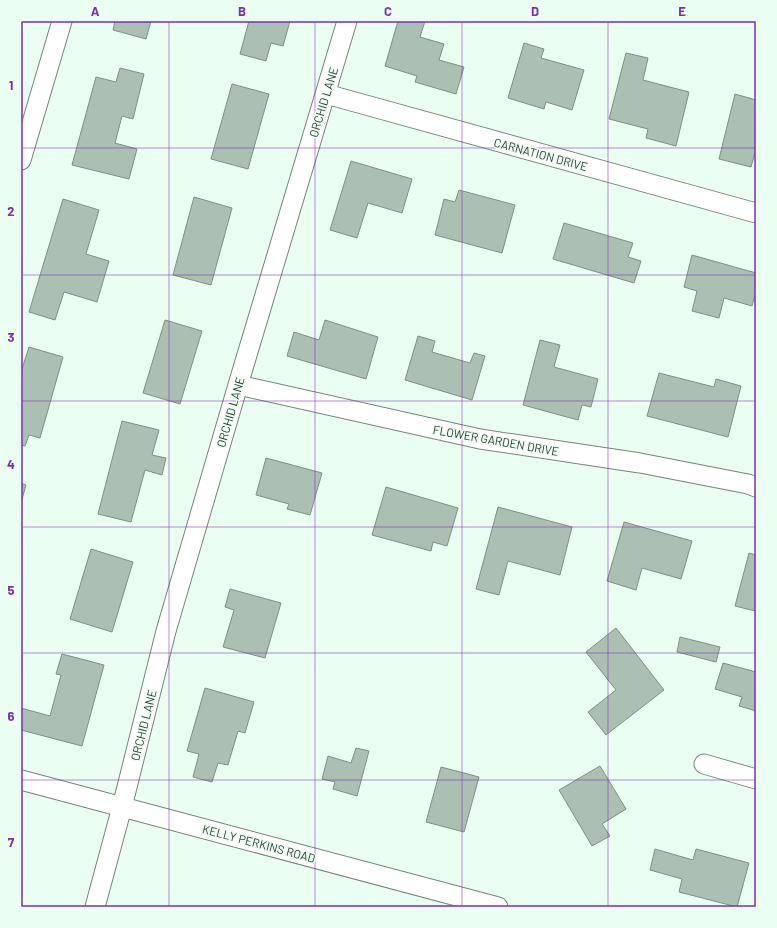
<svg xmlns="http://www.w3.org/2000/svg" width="777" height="928" viewBox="0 0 777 928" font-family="Barlow,sans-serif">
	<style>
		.building { fill: #abbfb3; stroke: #7d9084 }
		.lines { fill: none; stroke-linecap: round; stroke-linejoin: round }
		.minor-casing { stroke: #73867b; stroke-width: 21 }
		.minor { stroke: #fff; stroke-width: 19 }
		.grid { fill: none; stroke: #7b2cbf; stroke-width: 1; stroke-opacity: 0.55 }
		.labels { text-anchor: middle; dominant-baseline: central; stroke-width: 3; stroke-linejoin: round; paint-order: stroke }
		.street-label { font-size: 12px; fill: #353d38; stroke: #eafff2 }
		.neatline { fill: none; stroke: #7b2cbf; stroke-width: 1.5 }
		.grid-label { font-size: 13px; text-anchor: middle; font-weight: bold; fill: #7b2cbf }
	</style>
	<rect width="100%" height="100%" fill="#eafff2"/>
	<!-- building -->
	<path class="building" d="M115,21H151L146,39L113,30Z
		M249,21H290L283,46L271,43L266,61L240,54Z
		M398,21H425L420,37L444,44L439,60L464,67L456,94L415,82L417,76L385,66Z
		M524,43L544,49L541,58L584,70L572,110L546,102L544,109L508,98Z
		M626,53L648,58L643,80L689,92L676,146L646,138L648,129L609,119Z
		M120,68L144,74L133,119L122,116L115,143L137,149L129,179L72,165L96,77L116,82Z
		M232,84L269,94L248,169L211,159Z
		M735,94L756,100V149L751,167L719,159Z
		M351,161L412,179L402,213L368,203L357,238L330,230Z
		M459,190L515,205L502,253L435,235L444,199L455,202Z
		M194,197L232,208L211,285L173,275Z
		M63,199L99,210L86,254L109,261L97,302L64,292L55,320L29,312Z
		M564,223L633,243L628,257L641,261L634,283L553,259Z
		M692,255L756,273V291L752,306L724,298L719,318L692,311L697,291L684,287Z
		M165,320L202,331L180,404L143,393Z
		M325,320L378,337L366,379L287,356L294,332L319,340Z
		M418,336L435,341L432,352L470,363L474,353L485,356L472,400L405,380Z
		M540,340L560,345L554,367L598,379L591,407L582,405L578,420L523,405Z
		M29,347L63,357L40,438L29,435L25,446L21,445V372Z
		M659,373L714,387L716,379L741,386L728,437L647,416Z
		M122,421L159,430L152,455L166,458L162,475L145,470L131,522L98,514Z
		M266,458L322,473L310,515L287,509L289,504L256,495Z
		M21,483L26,485L21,503Z
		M386,487L458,508L447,546L433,542L431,551L372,535Z
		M498,507L572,527L560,575L508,561L499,595L476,589Z
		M624,522L692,541L681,579L642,568L636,590L607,581Z
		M91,549L133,562L112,632L70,619Z
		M749,553L756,555V608L755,611L735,606Z
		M230,589L281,603L265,658L223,647L234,610L225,607Z
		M616,628L664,690L606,735L588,712L616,690L586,652Z
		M680,637L720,647L716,662L677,652Z
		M62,654L104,665L82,746L21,730V708L50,716L61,675L56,674Z
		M723,663L756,672V711L739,706L742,697L715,689Z
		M205,688L254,702L245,733L238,731L228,765L218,763L212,782L193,777L199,754L187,751Z
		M356,748L369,751L357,796L333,789L335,782L322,779L328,756L351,763Z
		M600,766L626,809L602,824L610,836L592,846L559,790Z
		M441,767L479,777L464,832L426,822Z
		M655,849L693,860L696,849L749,863L737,907L679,892L682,879L650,870Z"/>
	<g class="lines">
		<!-- minor casing -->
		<g class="minor-casing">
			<path id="minor" d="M326,94L756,213
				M21,160L62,21
				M238,385L480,439L640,463L748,484L756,487
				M704,764L756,779
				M21,780L498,907
				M95,907L122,807L166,631L238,385L347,21"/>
		</g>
		<!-- minor -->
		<use href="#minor" class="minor"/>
	</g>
	<!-- grid -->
	<path class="grid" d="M169,21V907M315,21V907M462,21V907M608,21V907M21,148H756M21,275H756M21,401H756M21,527H756M21,653H756M21,780H756"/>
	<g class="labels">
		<!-- street labels -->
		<g class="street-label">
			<text transform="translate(323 102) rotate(-73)">ORCHID LANE</text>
			<text transform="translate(541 154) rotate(15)">CARNATION DRIVE</text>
			<text transform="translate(230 412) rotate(-74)">ORCHID LANE</text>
			<text transform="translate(496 440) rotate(10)">FLOWER GARDEN DRIVE</text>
			<text transform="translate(143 725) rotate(-76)">ORCHID LANE</text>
			<text transform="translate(259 843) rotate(15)">KELLY PERKINS ROAD</text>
		</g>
	</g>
	<!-- border -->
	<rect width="777" height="928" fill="none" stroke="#eafff2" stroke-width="44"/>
	<rect x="22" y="22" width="733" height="884" class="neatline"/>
	<g class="grid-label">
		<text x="95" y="16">A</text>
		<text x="242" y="16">B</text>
		<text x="388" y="16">C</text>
		<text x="535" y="16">D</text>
		<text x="682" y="16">E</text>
		<text x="11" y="90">1</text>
		<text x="11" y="216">2</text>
		<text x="11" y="342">3</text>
		<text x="11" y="469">4</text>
		<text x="11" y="595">5</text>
		<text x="11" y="721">6</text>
		<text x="11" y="847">7</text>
	</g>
</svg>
